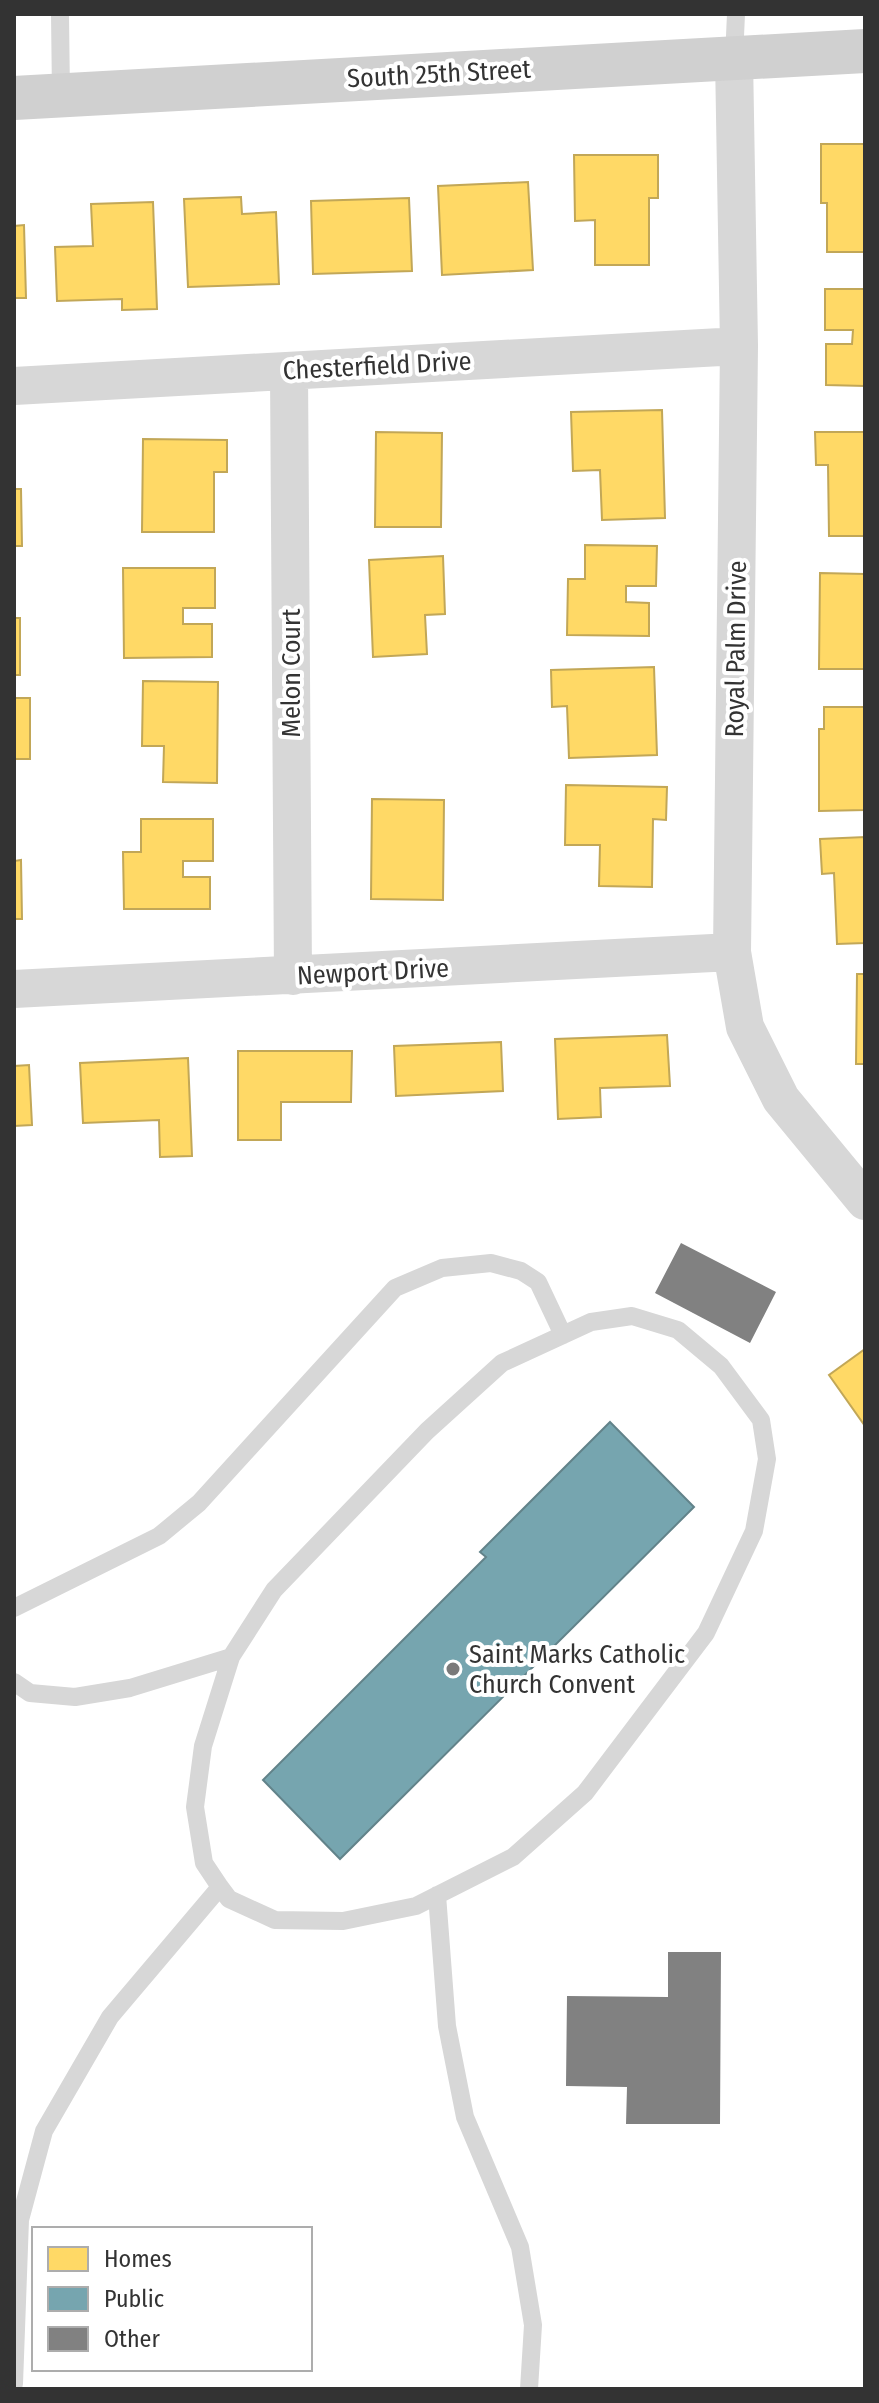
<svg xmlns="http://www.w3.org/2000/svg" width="879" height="2403" viewBox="0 0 879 2403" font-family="'Fira Sans Condensed',sans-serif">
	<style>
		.homes { fill: #ffd966; stroke: #c2a757; stroke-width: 2 }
		.public { fill: #76a5af; stroke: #62838a; stroke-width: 2 }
		.building { fill: #818181 }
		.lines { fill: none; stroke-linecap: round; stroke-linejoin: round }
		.service { stroke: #d7d7d7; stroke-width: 18 }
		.minor { stroke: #d7d7d7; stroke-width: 38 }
		.secondary { stroke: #d0d0d0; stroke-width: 44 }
		.poi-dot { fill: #7a7a7a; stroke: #fff; stroke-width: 3 }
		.labels { text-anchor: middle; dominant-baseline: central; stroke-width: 8; stroke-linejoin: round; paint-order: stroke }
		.street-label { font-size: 26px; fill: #333; stroke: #fff }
		.poi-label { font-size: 26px; fill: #333; stroke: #fff; text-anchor: start }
	</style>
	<rect width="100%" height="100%" fill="#fff"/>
	<!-- homes -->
	<path class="homes" d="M821,144H865V252H827V203H821Z
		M574,155H658V198H649V265H595V220L575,221Z
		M528,182L533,270L442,275L438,186Z
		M241,197L242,214L276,212L279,284L188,287L184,199Z
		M409,198L412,271L313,274L311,201Z
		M153,202L157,309L122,310V299L57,301L55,247L93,246L91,204Z
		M24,225L26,298H14V226Z
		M825,289H865V386L826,385V344H852L853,330H825Z
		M662,410L665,518L602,520L600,470L573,471L571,412Z
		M376,432L442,433L441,527H375Z
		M815,432H865V536H829L828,465H816Z
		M143,439L227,440V472H214V532H142Z
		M14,489H21L22,546H14Z
		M585,545L657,546L656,586H626V602L649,603V636L567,635L568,579H585Z
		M443,556L445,614L425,615L427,654L373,657L369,560Z
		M123,568H215V608H183V624H212V657L124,658Z
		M820,573L865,574V669H819Z
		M14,618H20V675H14Z
		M654,667L657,755L569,758L567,706L552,707L551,670Z
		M143,681L218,682L217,783L163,782L164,746H142Z
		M14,698H30V759H14Z
		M824,707H865V810L819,811V729H824Z
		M566,785L667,787L666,820L653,819L652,887L599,886L600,845H565Z
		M372,799L444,800L443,900L371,899Z
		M141,819H213V861H183V877H210V909H124L123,852H141Z
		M865,837V943L837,944L834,873L822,874L820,839Z
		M21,860L22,919H14V861Z
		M857,974H865V1064H856Z
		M667,1035L670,1086L600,1088L601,1117L558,1119L555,1039Z
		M501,1042L503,1091L396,1096L394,1046Z
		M238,1051H352L351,1102H281V1140H238Z
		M188,1058L192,1156L160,1157L159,1120L83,1123L80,1063Z
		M29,1065L32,1125L14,1126V1066Z
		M865,1349V1426L829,1375Z"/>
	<!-- public -->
	<path class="public" d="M610,1422L694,1507L340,1859L263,1780L486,1557L480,1552Z"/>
	<!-- building -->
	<path class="building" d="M681,1243L776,1292L750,1343L655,1293Z
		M668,1952H721L720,2124H626L627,2087L566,2086L567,1996L668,1997Z"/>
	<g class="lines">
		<!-- service -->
		<path class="service" d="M60,14L61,95
			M734,58L736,14
			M14,1608L159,1536L199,1503L395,1288L442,1268L491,1263L521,1271L538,1282L563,1335
			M14,1682L30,1693L75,1697L130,1688L231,1657L274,1590L427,1431L502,1363L591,1322L632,1316L678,1330L721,1366L761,1420L767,1459L754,1531L706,1633L585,1793L513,1857L416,1906L343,1921L275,1920L229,1899L220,1887L204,1863L195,1807L203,1746L231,1657
			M437,1895L447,2026L465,2117L520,2247L533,2325L529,2389
			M14,2384L20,2220L44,2131L110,2017L220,1887"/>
		<!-- minor -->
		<path class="minor" d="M734,58L739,346L732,952L745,1027L781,1099L865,1201
			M289,371L293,976
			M14,386L739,346
			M14,989L732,952"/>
		<!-- secondary -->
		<path class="secondary" d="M14,98L865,51"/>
	</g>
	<!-- markers -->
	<circle class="poi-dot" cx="453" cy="1669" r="8"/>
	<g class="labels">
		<!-- street labels -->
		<g class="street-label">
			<text transform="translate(439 74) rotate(-3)">South 25th Street</text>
			<text transform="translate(377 366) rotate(-3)">Chesterfield Drive</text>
			<text transform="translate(736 649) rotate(-89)">Royal Palm Drive</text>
			<text transform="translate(291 673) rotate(-90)">Melon Court</text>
			<text transform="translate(373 972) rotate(-3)">Newport Drive</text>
		</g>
		<!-- poi labels -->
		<g class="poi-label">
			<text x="469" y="1654">Saint Marks Catholic<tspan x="469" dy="30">Church Convent</tspan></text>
		</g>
	</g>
	<!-- border -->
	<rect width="879" height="2403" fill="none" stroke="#333333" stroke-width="32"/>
	<!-- legend -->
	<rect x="32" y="2227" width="280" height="144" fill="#ffffff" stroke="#adadad" stroke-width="2"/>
	<rect x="48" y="2247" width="40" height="24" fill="#ffd966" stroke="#adadad" stroke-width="2"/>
	<text x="104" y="2267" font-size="24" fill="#333333">Homes</text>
	<rect x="48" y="2287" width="40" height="24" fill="#76a5af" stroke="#adadad" stroke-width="2"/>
	<text x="104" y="2307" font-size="24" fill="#333333">Public</text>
	<rect x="48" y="2327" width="40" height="24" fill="#818181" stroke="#adadad" stroke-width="2"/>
	<text x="104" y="2347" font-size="24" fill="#333333">Other</text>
</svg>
